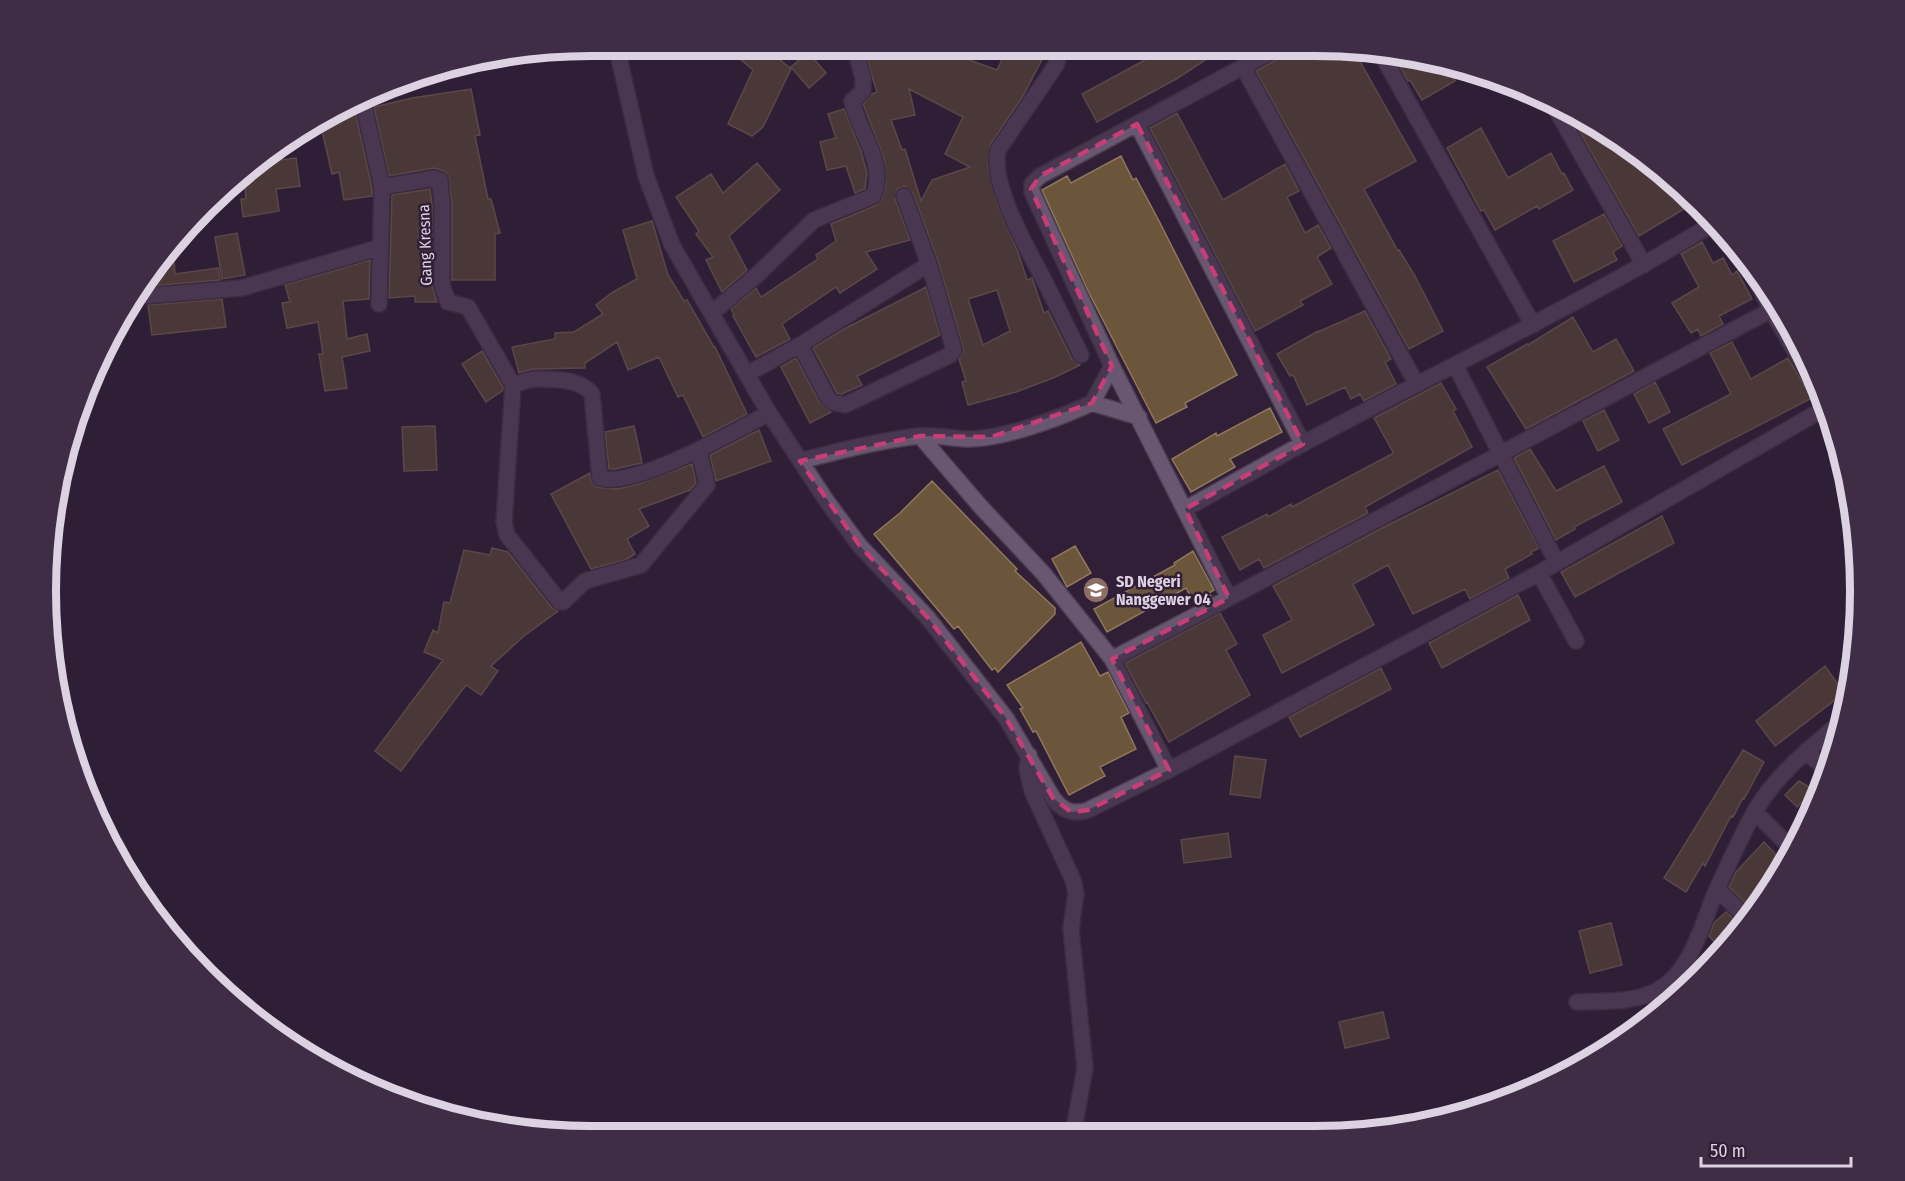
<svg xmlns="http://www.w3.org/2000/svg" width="1905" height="1181" viewBox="0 0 1905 1181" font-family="'Fira Sans Condensed',sans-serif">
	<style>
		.building { fill: #6b553b; stroke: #8f785c; stroke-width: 1.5; fill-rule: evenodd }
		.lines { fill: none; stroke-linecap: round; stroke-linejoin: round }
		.street-casing { stroke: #4b3d50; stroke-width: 18 }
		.street { stroke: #695671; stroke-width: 15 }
		.marked { fill: none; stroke: #c73d76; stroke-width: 4.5; stroke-dasharray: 12 8; stroke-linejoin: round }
		.labels { text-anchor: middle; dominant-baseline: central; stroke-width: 5; stroke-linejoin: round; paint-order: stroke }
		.street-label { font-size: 16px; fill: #ddd2e2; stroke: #301f36 }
		.poi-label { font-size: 16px; font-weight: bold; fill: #ddd2e2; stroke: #301f36; text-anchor: start }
		.rim { fill: none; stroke: #ddd2e2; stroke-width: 8 }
	</style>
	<rect width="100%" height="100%" fill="#301f36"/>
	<!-- building -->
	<path class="building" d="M751,46H763L791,69L763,127L752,136L728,124L753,70L740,59Z
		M863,47H934L997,70L1008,47L1048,48L1023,96L990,145L988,167L997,204L1018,252L1027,280L1032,278L1044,313L1048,311L1072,359L1080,365L1053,378L1016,392L968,405L962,382L966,381L959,359L963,352V347L938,261L913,193L905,186L897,189L895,199L910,240L866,252L877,269L840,293L836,287L782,324L790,339L756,357L733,316L734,315L731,309L756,288L761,297L818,259L816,255L836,241L831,224L877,205L882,199L886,184L884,158L863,104L872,94L877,92ZM909,89L963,117L945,154L970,167L932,180L921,201L905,149L902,150L891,120L915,115ZM997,290L1010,331L983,345L968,299Z
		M1167,48L1222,49L1178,78L1097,122L1082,94Z
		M1295,49H1353L1416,161L1364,189L1398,251L1399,250L1415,276L1443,331L1409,349L1256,71Z
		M1391,51L1448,66L1455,81L1422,100L1410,80L1408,81Z
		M808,52L826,73L809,88L791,67Z
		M471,89L480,135L475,136L488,199H491L500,233L495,234V280H452V204L448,175L444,171L434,168L389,176L374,107L412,98Z
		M844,109L861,151L867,173L865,189L855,193L846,166L827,170L820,142L836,138L828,114Z
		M355,111L372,188V196L344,200L339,172L332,174L321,126L341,122L340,114Z
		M1177,113L1223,200L1285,164L1299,191L1287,197L1305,233L1318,225L1331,248L1317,257L1332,284L1300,301L1303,305L1255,331L1150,128Z
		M1569,113L1646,158L1694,203L1639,236Z
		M1481,128L1508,178L1551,153L1562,174L1564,173L1573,190L1539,209L1537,206L1495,230L1484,210L1481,211L1447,148Z
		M264,155L265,162L296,158L300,186L276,189L279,211L243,217L241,199H246L244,174L259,158Z
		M1121,156L1133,180L1136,178L1158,219L1237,375L1185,403L1187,407L1156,423L1088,291L1042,190L1067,176L1071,183Z
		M757,163L780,190L729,236L747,270L722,292L706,260L713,257L696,234L699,231L676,197L711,174L723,193Z
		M430,189L432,204V286L437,302H415V296L389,298L392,195Z
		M1604,214L1622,246L1613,252L1617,260L1574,282L1553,241Z
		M652,221L668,275L684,301L687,300L714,347H715L747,414L703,437L683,395L678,397L659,357L628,370L617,342L585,363V368L533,369L519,373L512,347L555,339V333L574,332L603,314L596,305L613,292L637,279L623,230Z
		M237,233L245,275L222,279L215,237Z
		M1702,242L1713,263L1723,258L1732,275L1737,271L1752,299L1719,316L1723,324L1701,336L1698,329L1691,333L1672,303L1699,287L1681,254Z
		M173,249L175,274L218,268L220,280L151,286L150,274Z
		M370,260L369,299L343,301L347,339L367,334L370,351L342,357L347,388L325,391L319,354H323L318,322L287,328L282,303L290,302L285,285Z
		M926,287L940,335L857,376L862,385L842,394L837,393L813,348L844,329Z
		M222,299L226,327L152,335L148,305Z
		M1365,311L1391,359L1385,362L1396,384L1364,401L1360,394L1351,399L1345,387L1307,405L1293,375L1290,376L1277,354L1318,331V332Z
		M1573,317L1593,352L1616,339L1634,371L1526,429L1487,367L1527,344L1528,345Z
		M1732,342L1751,379L1788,358L1812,398L1682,465L1663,429L1731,394L1710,353Z
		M482,351L503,387V390L486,402L462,364Z
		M796,358L820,403L831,412L810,423L781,367Z
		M1655,382L1670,412L1649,423L1634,394Z
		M1441,383L1456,409L1453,411L1472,447L1365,507L1368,513L1264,568L1259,559L1240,570L1222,537L1267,514L1268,517L1291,504L1292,507L1392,454L1393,452L1374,418Z
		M1270,408L1282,432L1230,459L1235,467L1191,492L1172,459L1216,433L1217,436Z
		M1604,410L1619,440L1598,451L1583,421Z
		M435,426L437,470L404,471L402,427Z
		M634,426L642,463L615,469H609L605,432Z
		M759,430L771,461L716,481L710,455Z
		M1530,449L1556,491L1604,466L1622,502L1574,527L1575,529L1556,540L1514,458Z
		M692,464L696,483L690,490L639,509L649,526L627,539L635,554L625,560L591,569L551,494L590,473L592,483L596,487L617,489L639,484Z
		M1498,470L1539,548L1531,552L1532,554L1505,569L1509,578L1470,599L1465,589L1413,614L1388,565L1353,584L1374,625L1282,673L1263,635L1292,620L1273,586L1380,529Z
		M932,481L1017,569L1015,571L1055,608V614L998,672L995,668L992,670L958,626L954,629L874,534L900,513Z
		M1662,516L1674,543L1575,597L1561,572Z
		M1075,546L1091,573L1067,587L1052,559Z
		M492,548L508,552L552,608L558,611L524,636L491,666L498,671L481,695L466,685L401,771L375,751L443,660L424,652L433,630L438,633L444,602L450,603L464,550L490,555Z
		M1193,551L1214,590L1209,593L1211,596L1195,605L1186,588L1107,632L1094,609L1175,565L1174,563Z
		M1518,595L1530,620L1442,668L1429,643Z
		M1220,613L1237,644L1226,650L1250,695L1169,742L1147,702L1146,703L1125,663Z
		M1081,642L1100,676L1108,672L1129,713L1121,717L1136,749L1100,767L1105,776L1069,795L1036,731L1033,732L1020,709L1023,708L1007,685Z
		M1825,666L1844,693L1775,746L1756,721Z
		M1381,668L1391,689L1300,737L1289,717Z
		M1743,750L1764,762L1744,799L1743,798L1733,817L1731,816L1705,866L1703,863L1686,892L1664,878Z
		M1235,756L1266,760L1260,798L1230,794Z
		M1799,781L1814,790L1797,807L1785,795Z
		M1228,833L1231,857L1184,863L1181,840Z
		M1764,842L1784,863L1754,911L1729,887L1736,872Z
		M1726,912L1743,927L1724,948L1719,943L1717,945L1709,936L1714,923Z
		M1611,923L1622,965L1590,973L1579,931Z
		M1383,1012L1389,1038L1345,1048L1339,1022Z"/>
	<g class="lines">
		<!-- street casing -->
		<g class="street-casing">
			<path id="street" d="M616,45L646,176L672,245L769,413L826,500L860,546L928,618L1006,718L1053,798C1063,811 1073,815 1088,810L1169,770L1539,573L1827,407
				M1061,48L1056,65L998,150C990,188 1031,254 1048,288C1059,310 1070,333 1081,355
				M1379,50L1533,325
				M1243,67L1417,385
				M363,102L382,187L379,304
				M1553,104L1644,265
				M1137,124L1303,444
				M382,187L435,178V181L440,180L442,204V286L448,302L468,307L513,385C520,383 529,379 537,379C554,379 581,379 592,394L600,478C634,489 737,430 769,413
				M904,196L929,264
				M1749,265L1771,310L1828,407
				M132,297L242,288L381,247
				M713,312L758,274L814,220L873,196C888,165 858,130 852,101L863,91V78L856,53
				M1455,365L1557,563
				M747,374L800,345L929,264L954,350L950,355L845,405L832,402L828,398L800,345
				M513,385L504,522L507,535L560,602H563L585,581L641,565L707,485L699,451
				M1092,403L1139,417
				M920,436L981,507L1043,573L1112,659L1169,770
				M800,461C839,451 878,441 918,436C934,434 952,439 968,439C1004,439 1060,418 1092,403L1112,366
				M1185,509C1225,487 1264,465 1304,443C1442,370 1582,303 1716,222
				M1539,573L1576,641
				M1229,598L1771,310
				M1112,659L1229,598L1112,366L1032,192V184L1040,176L1276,49
				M1806,751L1827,771
				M1029,755L1027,769L1032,791L1073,880L1076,893L1071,929L1085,1068L1073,1134
				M1755,812L1793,850
				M1717,889L1749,920
				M1577,1002C1602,1001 1635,1003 1658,990C1692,971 1702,923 1717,889C1729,863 1741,836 1755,811C1777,773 1812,747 1844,719"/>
		</g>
		<!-- street -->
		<use href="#street" class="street"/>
	</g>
	<!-- marked area -->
	<path d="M0 0H1905V1181H0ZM1137,124L1303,444L1185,509L1229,598L1112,659L1169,770L1088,810L1071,812L1053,798L1006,718L928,618L860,546L800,461L920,436L991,437L1092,403L1112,366L1031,189L1040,176Z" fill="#301f36" fill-opacity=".55" fill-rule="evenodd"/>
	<path class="marked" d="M1137,124L1303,444L1185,509L1229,598L1112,659L1169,770L1088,810L1071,812L1053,798L1006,718L928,618L860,546L800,461L920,436L991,437L1092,403L1112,366L1031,189L1040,176Z"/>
	<!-- icons -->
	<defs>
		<g id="school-disc" transform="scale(1.35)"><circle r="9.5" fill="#8d6e63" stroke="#301f36"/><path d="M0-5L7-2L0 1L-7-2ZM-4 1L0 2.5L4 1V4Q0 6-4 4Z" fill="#fff"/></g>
	</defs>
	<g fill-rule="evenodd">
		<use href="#school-disc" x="1096" y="590"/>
	</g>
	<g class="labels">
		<!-- street labels -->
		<g class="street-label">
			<text transform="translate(425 245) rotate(-92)">Gang Kresna</text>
		</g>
		<!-- poi labels -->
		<g class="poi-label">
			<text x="1116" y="581">SD Negeri<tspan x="1116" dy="18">Nanggewer 04</tspan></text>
		</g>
	</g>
	<!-- crop -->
	<path d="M0 0H1905V1181H0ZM591 56H1315A535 535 0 0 1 1850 591V591A535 535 0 0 1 1315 1126H591A535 535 0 0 1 56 591V591A535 535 0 0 1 591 56Z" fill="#3e2d44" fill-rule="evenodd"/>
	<path class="rim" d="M591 56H1315A535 535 0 0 1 1850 591V591A535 535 0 0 1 1315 1126H591A535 535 0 0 1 56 591V591A535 535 0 0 1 591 56Z"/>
	<!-- scale -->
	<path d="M1701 1157v9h150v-9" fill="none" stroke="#ddd2e2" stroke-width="3"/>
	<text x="1710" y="1157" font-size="18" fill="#ddd2e2" stroke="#301f36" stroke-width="4.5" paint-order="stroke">50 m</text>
</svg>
